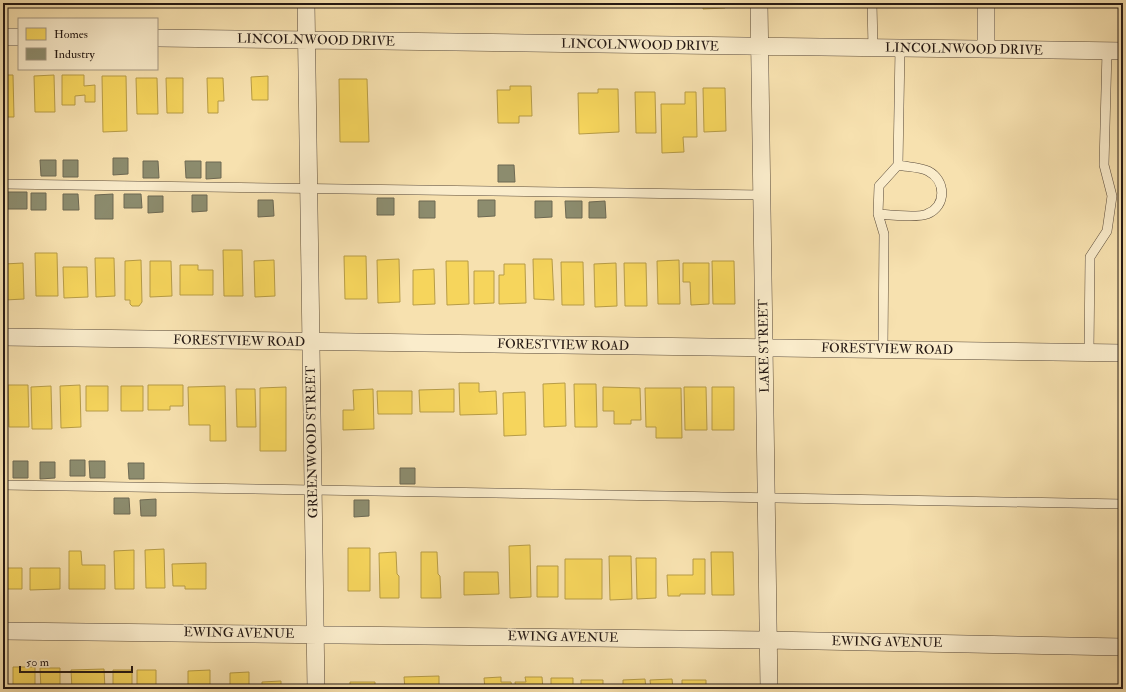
<svg xmlns="http://www.w3.org/2000/svg" width="1126" height="692" viewBox="0 0 1126 692" font-family="'IM FELL Double Pica',serif">
	<style>
		.homes { fill: #f6d55c; stroke: #b79c46 }
		.industry { fill: #8c8c6e; stroke: #6d6953 }
		.lines { fill: none; stroke-linecap: round; stroke-linejoin: round }
		.lane-casing { stroke: #594a3a; stroke-width: 10 }
		.street-casing { stroke: #594a3a; stroke-width: 18 }
		.lane { stroke: #faeccb; stroke-width: 9 }
		.street { stroke: #faeccb; stroke-width: 17 }
		.labels { text-anchor: middle; dominant-baseline: central; stroke-width: 4; stroke-linejoin: round; paint-order: stroke }
		.street-label { font-size: 13px; fill: #241813; stroke: #faeccb }
	</style>
	<rect width="100%" height="100%" fill="#f7e1af"/>
	<filter id="stains"><feTurbulence type="fractalNoise" baseFrequency=".005" numOctaves="4"/><feColorMatrix values="0 0 0 0 .2 0 0 0 0 .09 0 0 0 0 .02 0 0 0 .5 -.17"/></filter>
	<radialGradient id="worn" r=".72"><stop offset=".6" stop-color="#630" stop-opacity="0"/><stop offset="1" stop-color="#630" stop-opacity=".3"/></radialGradient>
	<!-- homes -->
	<path class="homes" d="M660,3H694V5H660Z
		M703,3H725V8L703,9Z
		M3,75H13L14,117H3Z
		M54,75L55,112H35L34,76Z
		M62,75H84V86L95,85V102H85V95L75,96V105H62Z
		M102,76H126L127,131L103,132Z
		M268,76V100H252L251,77Z
		M136,78H157L158,114H137Z
		M166,78H183V113H167Z
		M207,78H223L224,101H218V113H208Z
		M339,79H367L369,142H340Z
		M510,86H531L532,116H519V123H498L497,90H510Z
		M703,88H725L726,131L704,132Z
		M598,89H618L619,132L579,134L578,93H598Z
		M635,92H655L656,133H636Z
		M685,92H696L697,137H683L684,152L662,153L661,104H685Z
		M223,250H242L243,296H224Z
		M35,253H57L58,296H36Z
		M344,256H366L367,299H345Z
		M95,258H114L115,296L96,297Z
		M399,259L400,302L378,303L377,260Z
		M533,259H552L554,300L534,299Z
		M141,260L142,302L139,306H132L130,304V300H125V261Z
		M274,260L275,296L255,297L254,261Z
		M679,260L680,304H658L657,261Z
		M150,261H171L172,296L150,297Z
		M446,261H468L469,304L447,305Z
		M712,261H734L735,304H713Z
		M561,262H583L584,305H562Z
		M23,263L24,299L5,300L4,264Z
		M616,263L617,306L595,307L594,264Z
		M624,263H646L647,306H625Z
		M683,263H709V304L691,305L690,282H683Z
		M504,264H525L526,303L499,304V275H504Z
		M180,265H198V270H213V295H180Z
		M63,267H87L88,297L64,298Z
		M434,269L435,304L413,305V270Z
		M474,271H494V303L474,304Z
		M459,383H479V392L496,391L497,414L460,415Z
		M565,383L566,426L544,427L543,384Z
		M574,384H596L597,427H575Z
		M8,385H28L29,427H9Z
		M80,385L81,427L61,428L60,386Z
		M148,385H183V406H170V410H148Z
		M3,386H5L6,428H3Z
		M51,386L52,429H32L31,387Z
		M86,386H108V411H86Z
		M121,386H143V411H121Z
		M225,386L226,441H210V425H189L188,387Z
		M286,387V451H260V388Z
		M603,387L640,388L641,420H631V424H614V411H603Z
		M684,387H706L707,430H685Z
		M712,387H734V430H712Z
		M645,388H681L682,438H656V427H646Z
		M236,389H255L256,427H237Z
		M373,389L374,429L343,430V410H354L353,390Z
		M454,389V412H420L419,390Z
		M377,391H412V414H378Z
		M525,392L526,435L504,436L503,393Z
		M530,545L531,597L510,598L509,546Z
		M348,548H370V591H348Z
		M164,549L165,588H146L145,550Z
		M134,550V589H115L114,551Z
		M69,551H81L82,565H105V589H69Z
		M396,552L397,574L399,576V598H380L379,553Z
		M421,552H437L438,574L440,576L441,598H421Z
		M711,552H733L734,595H712Z
		M609,556H631L632,599L610,600Z
		M636,558H656V598L637,599Z
		M565,559H602V599H565Z
		M693,559H705V594H680V596H668L667,575H693Z
		M206,563V589H185V586H173L172,564Z
		M537,566H558V597H537Z
		M3,568H22V589H3Z
		M30,568H60V589L30,590Z
		M464,572H498L499,594L464,595Z
		M13,667H35V689H13Z
		M40,668H60V689H41Z
		M104,669L105,689H72L71,670Z
		M113,670H132V689H113Z
		M137,670H156V689H137Z
		M210,670V689H188V671Z
		M249,672V689H230V673Z
		M439,676V689H405L404,677Z
		M501,677V682H511L512,689H485L484,678Z
		M525,677H542L543,689H516L515,682H526Z
		M551,678H573V689H551Z
		M645,679L646,689H623V680Z
		M672,679L673,689H651L650,680Z
		M581,680H603V689H581Z
		M682,680H706V689H682Z
		M281,681V689H262V682Z
		M350,682H375V689H350Z
		M736,687V689H714V688Z"/>
	<!-- industry -->
	<path class="industry" d="M113,158H128V174L113,175Z
		M40,160H56V176H41Z
		M63,160H78V177H63Z
		M143,161H158L159,178H143Z
		M185,161H201V178H186Z
		M206,162H221V178L206,179Z
		M498,165H514L515,182H498Z
		M5,192H27V209H5Z
		M31,193H46V210H31Z
		M63,194H78L79,210H63Z
		M113,194V219H95V195Z
		M124,194H141L142,208H124Z
		M192,195H207V211L192,212Z
		M148,196H163V212L148,213Z
		M377,198H394V215H377Z
		M258,200H273L274,216L258,217Z
		M478,200H495V216L478,217Z
		M419,201H435V218H419Z
		M535,201H552V217L535,218Z
		M565,201H582V218H566Z
		M605,201L606,218H589V202Z
		M70,460H85V476H70Z
		M13,461H28V478H13Z
		M89,461H105V478H90Z
		M40,462H55V478L40,479Z
		M128,463H144V479H129Z
		M400,468H415V484H400Z
		M3,497H4V513H3Z
		M114,498H129L130,514H114Z
		M156,499V516H141L140,500Z
		M354,500H369V516L354,517Z"/>
	<g class="lines">
		<!-- lane casing -->
		<g class="lane-casing">
			<path id="lane" d="M872,3L873,48
				M3,184L762,195
				M878,214C890,215 918,218 927,214C947,206 946,180 928,171C920,167 907,167 898,165
				M883,349L884,234L878,214L879,186L898,165L900,48
				M1089,352L1090,257L1107,231L1112,196L1104,165L1107,51
				M3,485C376,492 750,496 1123,504"/>
		</g>
		<!-- street casing -->
		<g class="street-casing">
			<path id="street" d="M306,3L316,689
				M759,3L769,689
				M986,3V49
				M3,37H19
				M157,38L1123,51
				M3,337L1123,353
				M3,631L768,640L1123,647"/>
		</g>
		<!-- lane -->
		<use href="#lane" class="lane"/>
		<!-- street -->
		<use href="#street" class="street"/>
	</g>
	<g class="labels">
		<!-- street labels -->
		<g class="street-label">
			<text transform="translate(316 40) rotate(1)">LINCOLNWOOD DRIVE</text>
			<text transform="translate(640 45) rotate(1)">LINCOLNWOOD DRIVE</text>
			<text transform="translate(964 49) rotate(1)">LINCOLNWOOD DRIVE</text>
			<text transform="translate(239 341) rotate(1)">FORESTVIEW ROAD</text>
			<text transform="translate(563 345) rotate(1)">FORESTVIEW ROAD</text>
			<text transform="translate(764 346) rotate(-91)">LAKE STREET</text>
			<text transform="translate(887 349) rotate(1)">FORESTVIEW ROAD</text>
			<text transform="translate(312 442) rotate(-91)">GREENWOOD STREET</text>
			<text transform="translate(239 633) rotate(1)">EWING AVENUE</text>
			<text transform="translate(563 637) rotate(1)">EWING AVENUE</text>
			<text transform="translate(887 642) rotate(1)">EWING AVENUE</text>
		</g>
	</g>
	<!-- margin -->
	<rect width="1126" height="692" fill="none" stroke="#f7e1af" stroke-width="16"/>
	<rect x="4" y="4" width="1118" height="684" fill="none" stroke="#241813" stroke-width="2"/>
	<rect x="8" y="8" width="1110" height="676" fill="none" stroke="#241813"/>
	<!-- legend -->
	<rect x="18" y="18" width="140" height="52" fill="#faeccb" stroke="#a49781"/>
	<rect x="26" y="28" width="20" height="12" fill="#f6d55c" stroke="#a49781"/>
	<text x="54" y="38" font-size="12" fill="#241813">Homes</text>
	<rect x="26" y="48" width="20" height="12" fill="#8c8c6e" stroke="#a49781"/>
	<text x="54" y="58" font-size="12" fill="#241813">Industry</text>
	<!-- scale -->
	<path d="M20 666v6h112v-6" fill="none" stroke="#241813" stroke-width="2"/>
	<text x="26" y="666" font-size="12" fill="#241813" stroke="#faeccb" stroke-width="3" paint-order="stroke">50 m</text>
	<rect width="100%" height="100%" filter="url(#stains)"/>
	<rect width="100%" height="100%" fill="url(#worn)"/>
</svg>
